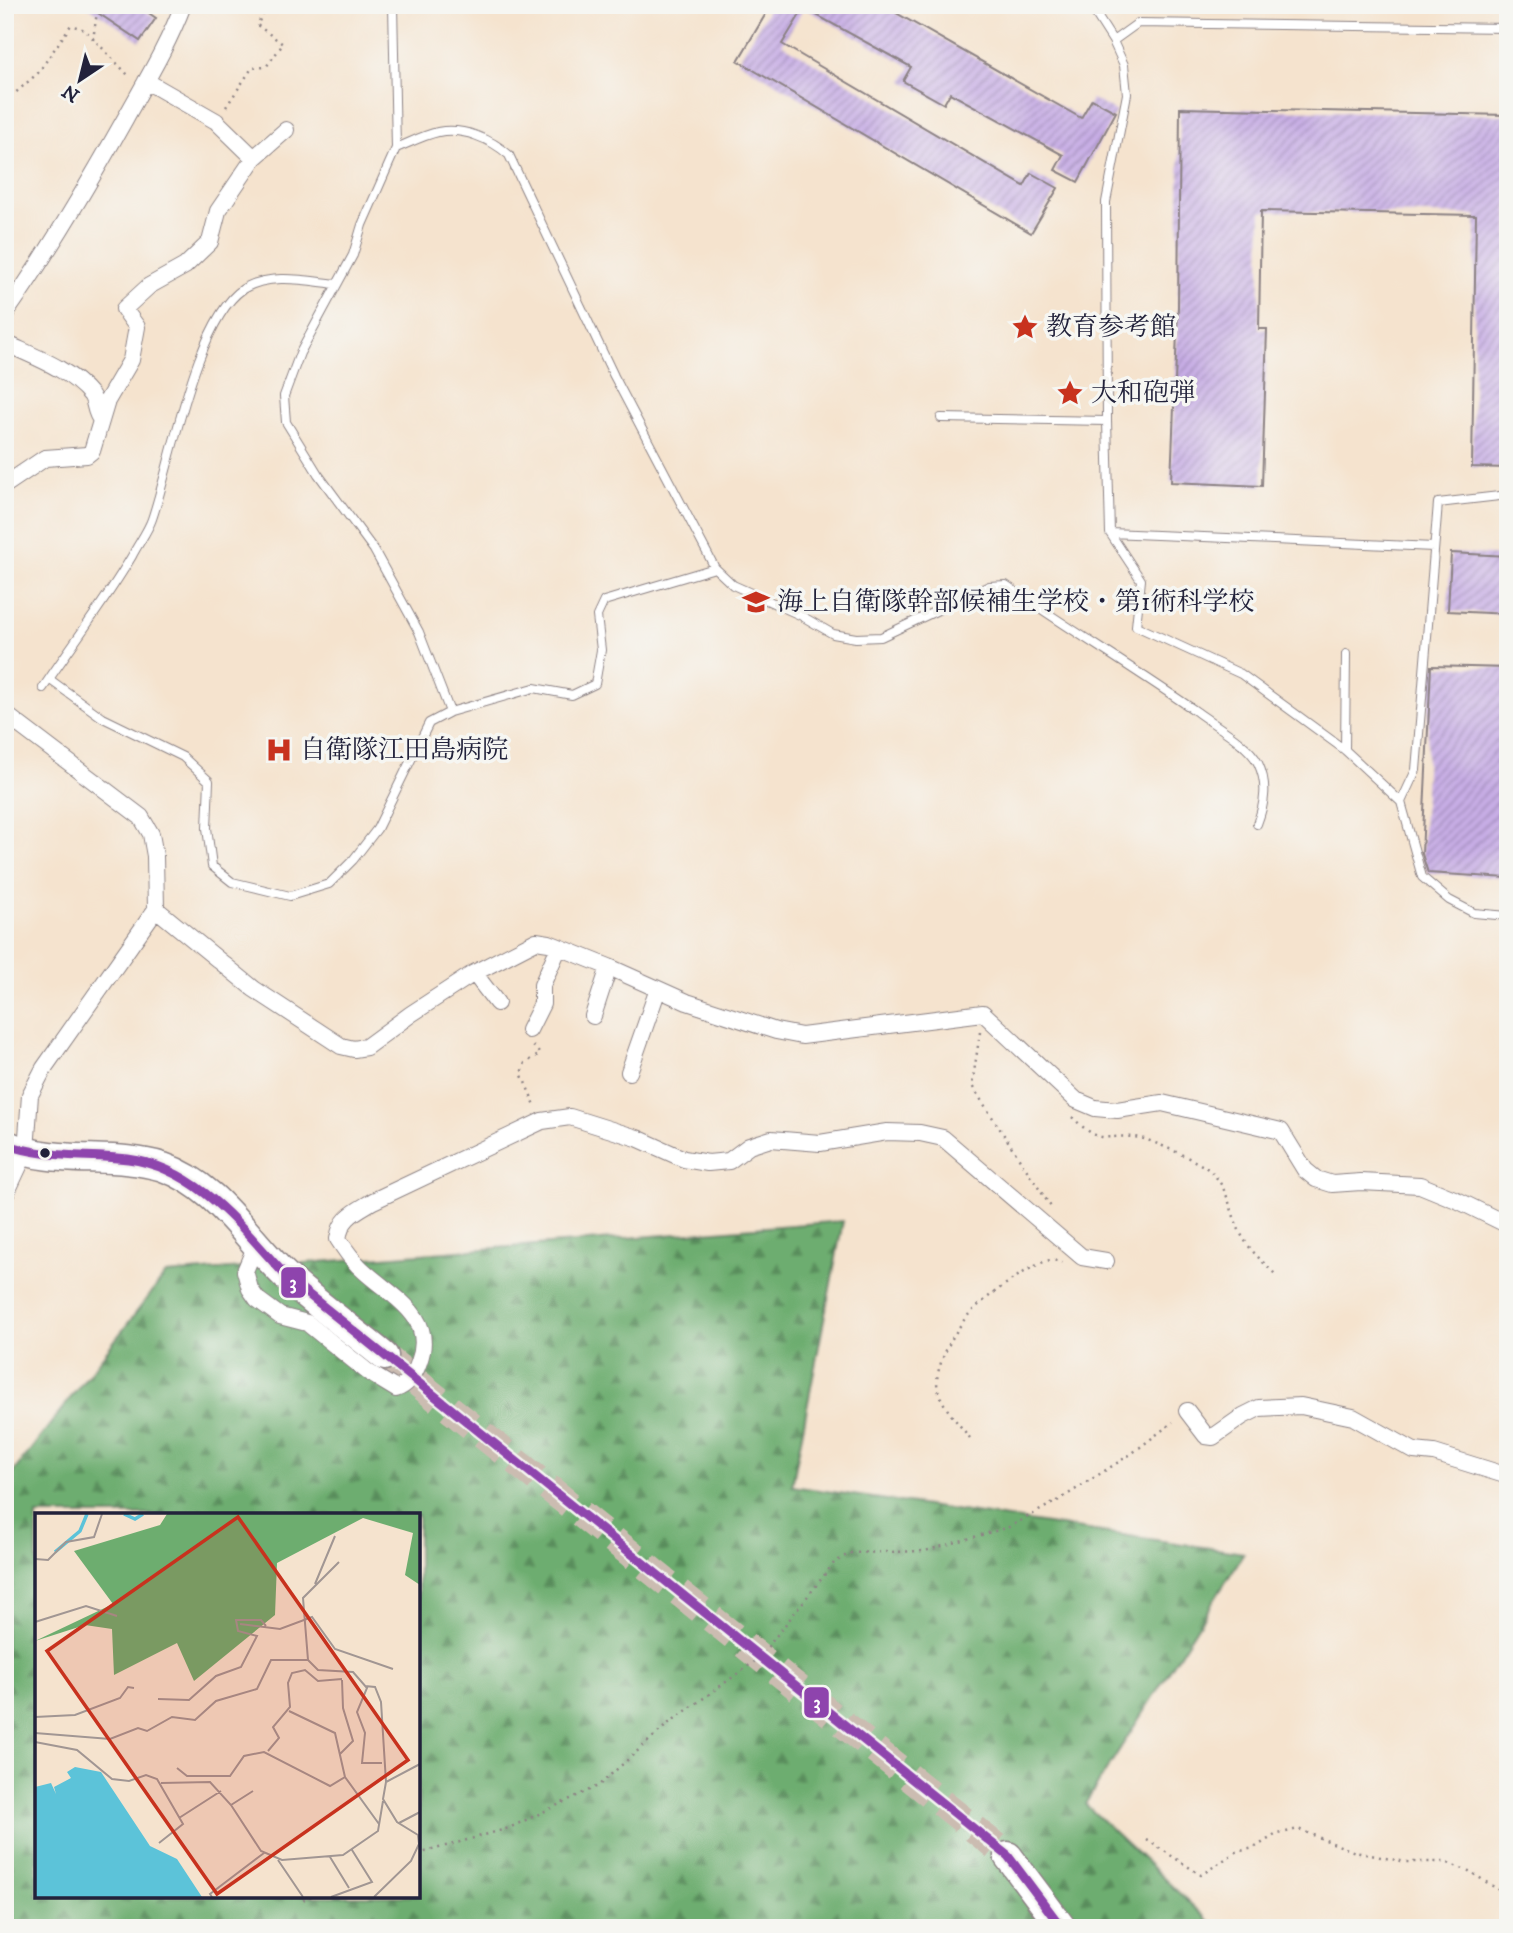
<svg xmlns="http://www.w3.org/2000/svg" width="1513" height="1933" viewBox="0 0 1513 1933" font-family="'IM FELL DW Pica','Noto Serif JP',serif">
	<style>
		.forest { fill: url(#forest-firs); stroke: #486855; stroke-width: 2; fill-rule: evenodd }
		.building { fill: url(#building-hatch) }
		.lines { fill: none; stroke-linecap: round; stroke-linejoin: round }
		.highway-tunnel { stroke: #cbbcb1; stroke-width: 28; stroke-dasharray: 28 14; stroke-linecap: butt }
		.lane-casing { stroke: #8c8284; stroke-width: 10 }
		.street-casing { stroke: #8c8284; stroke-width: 18 }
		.highway-casing { stroke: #8c8284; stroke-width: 31 }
		.path { stroke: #8c8284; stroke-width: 2.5; stroke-dasharray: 2 5; stroke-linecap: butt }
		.lane { stroke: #fff; stroke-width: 8 }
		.street { stroke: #fff; stroke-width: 16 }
		.highway { stroke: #fff; stroke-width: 28 }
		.bus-1-casing { stroke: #f6f6f2; stroke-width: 14 }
		.bus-1 { stroke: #8e44ad; stroke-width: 9 }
		.bus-dot { fill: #22223b; stroke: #f6f6f2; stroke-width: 2.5 }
		.labels { text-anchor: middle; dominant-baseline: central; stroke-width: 7; stroke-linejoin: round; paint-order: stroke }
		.poi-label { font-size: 26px; fill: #22223b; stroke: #f6f6f2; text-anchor: start }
		.inset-river { fill: none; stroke: #5cc3d9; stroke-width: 3.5 }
		.inset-road { fill: none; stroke: #a19693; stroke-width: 2 }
		.view { fill: #c8321e; fill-opacity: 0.15; stroke: #c8321e; stroke-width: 3.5 }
		.inset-edge { fill: none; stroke: #22223b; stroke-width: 3.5 }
		.line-badge { stroke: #f6f6f2; stroke-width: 2.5 }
		.badge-label { font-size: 19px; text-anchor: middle; font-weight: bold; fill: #fff }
	</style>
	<defs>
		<pattern id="forest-firs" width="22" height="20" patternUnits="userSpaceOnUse" patternTransform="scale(1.75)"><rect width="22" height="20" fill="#6dad6f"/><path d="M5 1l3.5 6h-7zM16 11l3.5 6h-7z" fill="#598c5c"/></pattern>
		<pattern id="building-hatch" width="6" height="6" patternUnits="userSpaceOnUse" patternTransform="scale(1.75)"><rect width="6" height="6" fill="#c7ade5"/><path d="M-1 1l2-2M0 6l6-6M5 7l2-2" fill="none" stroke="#a18cbb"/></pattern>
	</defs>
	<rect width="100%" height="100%" fill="#f6f6f2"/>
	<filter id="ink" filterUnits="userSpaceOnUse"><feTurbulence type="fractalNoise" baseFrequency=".0143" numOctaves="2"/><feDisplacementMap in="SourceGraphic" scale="14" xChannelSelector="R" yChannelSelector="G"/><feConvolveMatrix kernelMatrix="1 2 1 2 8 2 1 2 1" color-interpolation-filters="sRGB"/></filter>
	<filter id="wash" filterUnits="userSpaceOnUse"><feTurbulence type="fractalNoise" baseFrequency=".00686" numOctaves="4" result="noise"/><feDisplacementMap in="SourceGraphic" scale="28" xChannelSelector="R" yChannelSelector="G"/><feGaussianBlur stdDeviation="1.57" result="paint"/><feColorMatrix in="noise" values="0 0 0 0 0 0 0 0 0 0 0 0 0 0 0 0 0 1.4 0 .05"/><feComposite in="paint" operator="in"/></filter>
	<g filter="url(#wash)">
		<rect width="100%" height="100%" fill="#f5e3ce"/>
		<!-- forest -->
		<path class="forest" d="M843,1221L792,1486L1244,1553L1085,1804L1213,1925L1220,1928H5V1483L166,1274ZM37,1515H418V1896H37Z"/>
		<g id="blocks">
			<!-- building -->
			<path class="building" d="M86,5H137L156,18L140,41Z
				M771,5H882L1081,118L1092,99L1116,112L1078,182L1055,170L1063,155L950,93L944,104L903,81L911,67L804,8L782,44L1024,186L1031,173L1058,188L1031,233L738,61Z
				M1180,108L1508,115V468L1472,467L1476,215L1261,211L1259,329H1267L1262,486L1171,482L1178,307Z
				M1451,553L1508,556V614L1448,611Z
				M1431,666L1508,668L1504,786H1508V878L1428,873L1422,854Z"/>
		</g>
	</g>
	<g filter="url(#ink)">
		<use href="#blocks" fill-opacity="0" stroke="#8c8284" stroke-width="2"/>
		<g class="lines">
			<!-- highway-tunnel -->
			<path class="highway-tunnel" d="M384,1356L1008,1856"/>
			<!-- lane casing -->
			<g class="lane-casing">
				<path id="lane" d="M393,5L396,148L362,225L353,255L300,353L284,396L286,422L318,474L374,550L419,632L450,712
					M1090,5L1113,41L1124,65L1127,94L1106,202L1107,421L1110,533L1141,580L1136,626L1241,674L1345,750L1401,802L1422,877L1449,900L1474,913L1508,916
					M1113,41L1138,23L1508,28
					M396,148C409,143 424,135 438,132C463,127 491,139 509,155L614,376L715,568L733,585L800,615L833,634L856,638L881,637L989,586L1006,585C1069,629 1134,668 1197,712C1214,725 1248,743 1258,763C1268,784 1265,803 1257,824
					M941,418L1107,421
					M1110,533L1434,547
					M49,679L103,718L183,757L209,781L207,828L212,866L232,882L290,896L329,884L353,860L377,829L429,723L450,712L534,688L572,695L595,684L601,650L597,616L604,601L715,568
					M43,688C72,644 105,602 132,556C138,544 148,531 152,519C171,464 196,320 243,289C270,272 308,281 337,284
					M1345,750L1346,654
					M1401,802L1416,770L1438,503L1508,495"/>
			</g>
			<!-- street casing -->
			<g class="street-casing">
				<path id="street" d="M254,158L286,130
					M5,314C49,252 88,185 125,119C146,81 168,45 183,5
					M5,343C35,357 70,369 91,395C96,402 94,412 101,420
					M5,485L45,458L87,455L92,451L107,401L131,360L137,327L124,309L149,286L185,266L210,242L218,211L254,158L216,121L146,81
					M5,714L141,817L151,834L155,856L156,909L44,1068L30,1095L26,1151L5,1196
					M156,909L254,989L341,1046L354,1049L366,1047L411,1014L474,973L536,941L549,943L609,967L687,1002L776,1031L802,1036L983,1013L1076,1100L1095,1108L1117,1110L1162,1103L1281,1131L1305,1170L1316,1179L1332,1184L1361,1182L1420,1185L1459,1201L1508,1225
					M474,973L497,1003
					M593,1016L609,967
					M529,1030L542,1004V985L559,947
					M629,1072L658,989
					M256,1245L245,1271L250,1289L257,1299L280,1316L307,1323L368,1372L396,1389C408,1385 415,1374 419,1362C436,1317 394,1298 365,1272C354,1263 346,1251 338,1239C341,1217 355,1212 373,1201L542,1121L570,1117L637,1138L684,1159L708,1163L729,1161L749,1146L771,1139L820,1143L887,1132L920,1133L943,1138L1082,1257L1106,1261
					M1187,1411L1206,1436L1213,1437L1243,1416L1259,1408L1301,1406L1353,1417L1414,1451L1434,1453L1508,1476"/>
			</g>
			<!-- highway casing -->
			<g class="highway-casing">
				<path id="highway" d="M5,1144C53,1167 112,1151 163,1167C219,1186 247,1241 289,1279C319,1306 352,1330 384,1356
					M1008,1856L1062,1928"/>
			</g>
			<!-- path -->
			<path class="path" d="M93,40L98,5
				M5,90L13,95L38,73L71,25L85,30L129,76
				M226,107L252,68L266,67L283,44L257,25L268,5
				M5,113L13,95
				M980,1032L972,1086L1051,1207
				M533,1046L540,1054L525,1063L521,1073L535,1105
				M1072,1117C1105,1149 1103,1132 1140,1138C1152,1140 1200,1162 1209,1170C1228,1186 1230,1211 1240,1232C1248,1249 1262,1261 1275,1274
				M970,1438C959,1424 942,1407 938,1389C932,1369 957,1326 971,1312C987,1296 1025,1269 1046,1261C1051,1259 1056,1261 1062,1262
				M1147,1840L1201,1875L1236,1852L1254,1848L1275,1835L1298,1829L1355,1852L1406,1862H1445L1469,1871L1508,1896
				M418,1854L509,1828L598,1786L669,1723L758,1659L834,1563L850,1553L925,1551L1009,1527L1059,1500L1131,1454L1173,1422
				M303,1900L312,1896"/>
			<!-- lane -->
			<use href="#lane" class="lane"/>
			<!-- street -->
			<use href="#street" class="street"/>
			<!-- highway -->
			<use href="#highway" class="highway"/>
			<!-- bus-1 casing -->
			<g class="bus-1-casing">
				<path id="bus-1" d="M5,1144C46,1159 86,1154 128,1159C199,1168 242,1229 288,1278L1008,1856L1062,1928"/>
			</g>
			<!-- bus-1 -->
			<use href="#bus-1" class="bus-1"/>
		</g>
	</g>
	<!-- icons -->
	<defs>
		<g id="sight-bare" transform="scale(2.1)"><path d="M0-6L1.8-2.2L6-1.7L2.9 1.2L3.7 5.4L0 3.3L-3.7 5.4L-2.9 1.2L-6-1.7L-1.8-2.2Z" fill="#c8321e" stroke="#f6f6f2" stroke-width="2.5" paint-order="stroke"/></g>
		<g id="university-bare" transform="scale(2.1)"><path d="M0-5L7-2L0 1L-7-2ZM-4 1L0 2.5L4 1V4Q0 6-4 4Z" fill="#c8321e" stroke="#f6f6f2" stroke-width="2.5" paint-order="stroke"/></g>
		<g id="hospital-bare" transform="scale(2.1)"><path d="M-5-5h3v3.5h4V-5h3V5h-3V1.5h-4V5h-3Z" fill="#c8321e" stroke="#f6f6f2" stroke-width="2.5" paint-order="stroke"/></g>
	</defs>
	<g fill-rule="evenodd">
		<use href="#sight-bare" x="1025" y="327"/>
		<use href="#sight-bare" x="1070" y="393"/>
		<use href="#university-bare" x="756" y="602"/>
		<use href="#hospital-bare" x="279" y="750"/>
	</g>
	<!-- markers -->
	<circle class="bus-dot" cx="45" cy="1153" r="6"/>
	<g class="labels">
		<!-- poi labels -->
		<g class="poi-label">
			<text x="1046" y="327">教育参考館</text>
			<text x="1091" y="393">大和砲弾</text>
			<text x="777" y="602">海上自衛隊幹部候補生学校・第1術科学校</text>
			<text x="300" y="750">自衛隊江田島病院</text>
		</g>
	</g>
	<!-- overview -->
	<g transform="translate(35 1513)">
		<rect width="385" height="385" fill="#f5e3ce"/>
		<path d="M132,1H385V72L370,62L378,20L328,5L242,50L240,102L159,168L142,130L79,162L77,116L50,112L0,128L78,91L39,38L125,12Z" fill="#6dad6f"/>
		<path d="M40,254L66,259L115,333L142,346L167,384H0V274L16,270L21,281L19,274L36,265L32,259Z" fill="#5cc3d9"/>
		<path class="inset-river" d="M89,1L100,6L108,1M20,39L45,18L52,1"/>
		<path class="inset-road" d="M0,46L13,47L31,29L59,24L67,1M304,49L268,85L273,147L283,157L318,159L332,175L322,199L330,220L327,250H347M280,71L300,23M0,109L51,93L82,103M205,111L245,116L277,104L300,136L358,156M330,173L340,174L346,189L351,269M123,186L154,187L181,163L206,154L222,123L203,118L201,107H226L231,113M254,198L300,220L310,264L344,311M0,204L40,202L85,185L93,174L99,175M0,220L75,226L103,215L112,218L137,204L160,207L181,188L222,176L236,147H273M0,229L42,237L77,266L94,268L111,262L122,266L148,311L124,330M233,238L244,225L238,214L255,194L253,170L257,160L270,157L283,168L307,166M305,241L318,228L308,195L307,167M142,255L152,263H195L209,243L229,239L295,273L310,264M126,270L175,269L196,292L226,338L247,347L308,342L343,318L348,288M196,292L218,278M144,305L186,278M364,310L385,299M295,344L314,375M243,347L268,384M177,384L175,381L229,340M296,384L337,369L317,337M339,384L376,348L384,331L383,322L362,309L348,286L351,269L385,251"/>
		<path class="view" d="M203,4L373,247L182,381L12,138Z"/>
		<rect width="385" height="385" class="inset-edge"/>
	</g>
	<g class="line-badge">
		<rect x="280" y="1266" width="27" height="33" rx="7" fill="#8e44ad"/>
		<rect x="803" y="1686" width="27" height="33" rx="7" fill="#8e44ad"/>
	</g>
	<g class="badge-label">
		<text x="293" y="1289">3</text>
		<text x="817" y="1709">3</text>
	</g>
	<!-- margin -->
	<rect width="1513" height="1933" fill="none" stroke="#f6f6f2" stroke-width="28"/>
	<!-- north arrow -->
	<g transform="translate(80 80) rotate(215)" stroke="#f6f6f2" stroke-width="5" paint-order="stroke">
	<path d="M0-5L12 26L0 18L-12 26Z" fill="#22223b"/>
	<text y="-10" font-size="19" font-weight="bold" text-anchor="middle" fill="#22223b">N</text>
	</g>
</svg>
